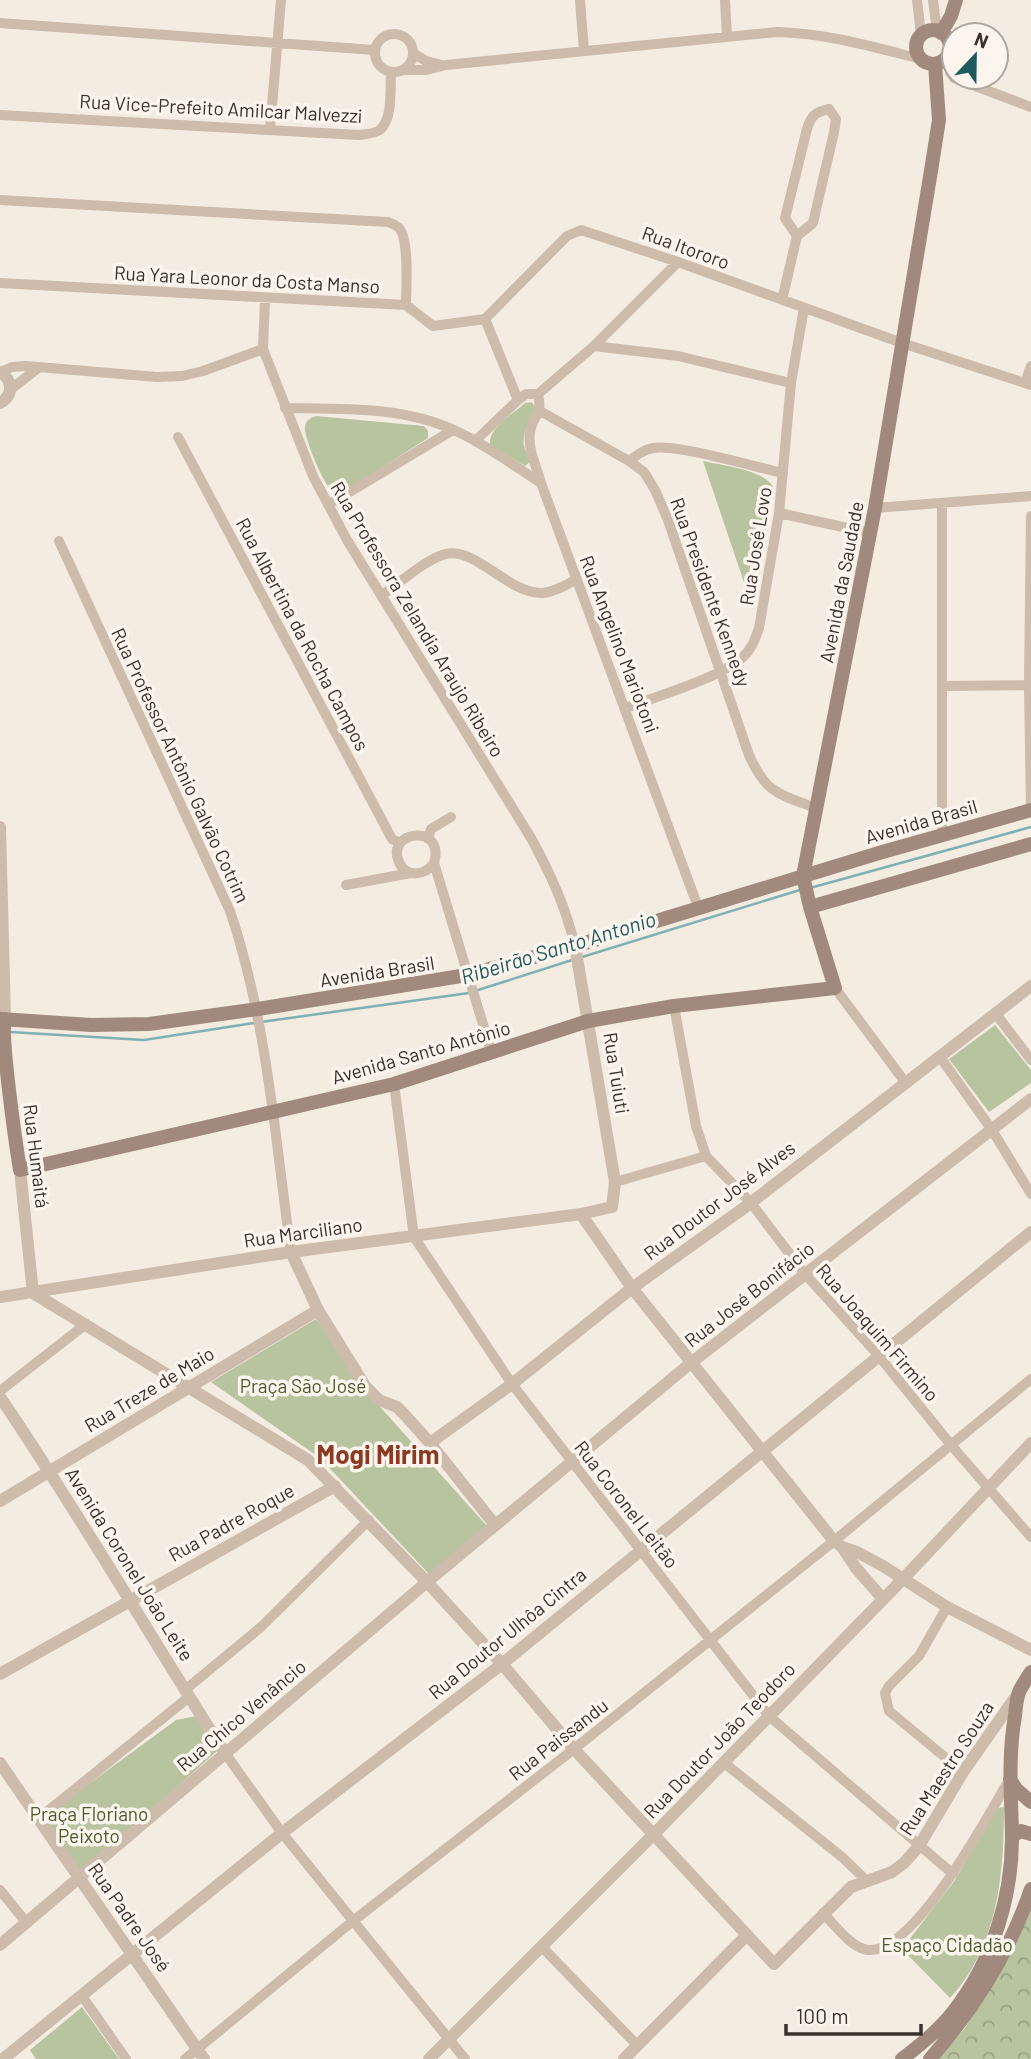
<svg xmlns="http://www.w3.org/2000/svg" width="1031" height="2059" viewBox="0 0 1031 2059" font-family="Barlow,sans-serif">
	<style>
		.green { fill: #b8c4a0 }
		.forest { fill: url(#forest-crowns) }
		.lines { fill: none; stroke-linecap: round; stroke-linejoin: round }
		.stream { stroke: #7fb0b2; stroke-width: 2.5 }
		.minor { stroke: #cdbbac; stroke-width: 10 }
		.tertiary { stroke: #cdbbac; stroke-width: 12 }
		.secondary { stroke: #a18a7d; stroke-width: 14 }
		.labels { text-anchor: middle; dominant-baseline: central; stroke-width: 7; stroke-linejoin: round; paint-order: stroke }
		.street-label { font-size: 19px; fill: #3b302b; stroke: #fbf5ee }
		.park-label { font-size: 19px; fill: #4a5a2e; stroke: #fbf5ee }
		.water-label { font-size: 21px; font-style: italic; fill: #1f5a5e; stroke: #fbf5ee }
		.district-label { font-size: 26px; font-weight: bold; fill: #8c3b22; stroke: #fbf5ee }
	</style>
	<defs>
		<pattern id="forest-crowns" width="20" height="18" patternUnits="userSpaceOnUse" patternTransform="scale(1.75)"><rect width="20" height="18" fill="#b8c4a0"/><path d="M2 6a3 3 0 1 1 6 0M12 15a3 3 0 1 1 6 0" fill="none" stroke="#97a083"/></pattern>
	</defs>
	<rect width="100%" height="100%" fill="#f4ebe1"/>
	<!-- green -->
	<path class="green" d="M531,402L537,407C531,418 521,433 524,446C526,452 529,456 530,462L525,466L490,445C488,427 513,414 525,403Z
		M316,416L424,426L428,431V438L346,490C340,491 335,491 330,488C323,483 303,435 305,427C306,420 310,418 316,416Z
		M703,461C721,465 765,470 773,487L753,609Z
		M995,1025L1031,1070V1083L989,1112L949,1059Z
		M316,1319L374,1400L487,1526L429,1574L320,1458L211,1382Z
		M197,1716L217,1751L81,1874L41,1819L176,1720Z
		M1004,1807C1004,1873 998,1947 950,1998L902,1949L955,1880L997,1808Z
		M82,2007L119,2059H36L30,2050Z"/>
	<!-- forest -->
	<path class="forest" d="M1031,1903V2059H939L965,2028L1008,1952Z"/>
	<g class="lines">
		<!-- stream -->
		<path class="stream" d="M810,888L1031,827
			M582,957L800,890
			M475,991L572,960
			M261,1022L469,993
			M10,1032L144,1040L254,1023"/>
		<!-- minor -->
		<path class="minor" d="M580,0L584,51
			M725,0L727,37
			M917,0L921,35
			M933,0L937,31
			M0,23L374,50
			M375 53a19 19 0 1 1 38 0a19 19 0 1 1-38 0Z
			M413,53L426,61L442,65
			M949,53L950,72L954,78L1031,107
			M404,70H426L446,65L777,32C826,33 873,47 921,59
			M0,115L359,135C366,134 375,134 381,129C393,117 390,88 391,72
			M270,129L281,0
			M0,200L388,222C388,222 398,226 398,227C410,237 406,289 406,305
			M0,283L406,305L433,326L485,319
			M265,299L263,349L313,476L347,540L531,838C551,875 565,905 575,946
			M782,300L797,236L813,223L834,132L836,119L829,109C815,112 811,116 807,129L785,218L797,236
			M485,319L567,236L581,230L678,262L902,343L1031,385
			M485,319L518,400
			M594,346L678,356L791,383
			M1,372L12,367L26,366L157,377L182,376L203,371L263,349
			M1025,383L1031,366
			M10,390L38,368
			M538,394C543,416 533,414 530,432C527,448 537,468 541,483L698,907
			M285,408C341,409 402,406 454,430C485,444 513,465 541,483
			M540,411L629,461L644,472L655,490L668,520L749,755C766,793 778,794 816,808
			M178,437L392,839L400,843
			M475,441L518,400L526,394H538L594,346L678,262
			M629,461C637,455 643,450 653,448C678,444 755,467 783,473
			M942,503V835
			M328,505L453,430
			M875,508L1031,496
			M779,513L870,533
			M1031,516L1029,685L1031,810
			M59,541L230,911C267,1020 275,1138 291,1252
			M382,595C401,582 421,563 442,555C474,543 507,594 542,593C554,592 566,585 577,579
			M943,686L1031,685
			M626,708C657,696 720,678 743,657C752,649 755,639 759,628L779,513L791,383L804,308
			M428,838L431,829L451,817
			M434,863C426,875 406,879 399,862C385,830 446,823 434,863L492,1054
			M346,885L411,873
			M835,988L905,1082
			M674,1006L696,1126L706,1156L751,1203L805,1274L879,1356L951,1445L1031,1537
			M996,1014L1031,1060
			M940,1057L992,1130L1031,1194
			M394,1084L414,1237L512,1384L769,1716L953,1874
			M615,1182L706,1156
			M0,1391L86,1324
			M947,1607L919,1656L889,1686L885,1693L889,1711L963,1772
			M185,1690L261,1627L369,1520
			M225,1753L282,1833L465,2059
			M723,1762L842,1857L866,1880
			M38,1819L189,1697
			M0,1890L26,1922
			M823,1913C835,1925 851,1948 868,1950C915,1953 987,1817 1009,1780
			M541,1946L637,2045
			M82,1996L126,2059
			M185,2059L353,1921L574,1749L834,1541L1031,1379"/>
		<!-- tertiary -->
		<path class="tertiary" d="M0,372C13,380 14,395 0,403
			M0,827L5,1019
			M20,1170L33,1293L308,1460L427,1582L502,1664L574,1749L774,1964L851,1887L892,1872L904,1863L919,1846L963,1772L1017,1695
			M581,1214L632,1288L834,1541L842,1547L857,1552L883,1566L947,1607L1031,1650
			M291,1252L318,1310L365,1386L379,1400L397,1407L404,1414L430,1443L495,1525
			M0,1297L291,1252L581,1214L612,1207L615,1182L575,946
			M0,1397C79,1513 149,1635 225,1753
			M430,1443L512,1384L632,1288L748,1205L1031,986
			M0,1501L318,1310
			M842,1547L856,1568L883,1599
			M0,1674L335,1486
			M0,1763L204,2059
			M0,1945L427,1582L692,1362L1031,1099
			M3,2059L282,1833L502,1664L1031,1232
			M429,2059L653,1835L903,1579L1031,1443
			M624,2059L746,1936"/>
		<!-- secondary -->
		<path class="secondary" d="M916 47a17 17 0 1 1 34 0a17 17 0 1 1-34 0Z
			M941,33L951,16L956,0
			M810,907L1031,844
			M0,1019L91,1025L149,1024L258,1009L467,975L575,946L879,853L1031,810
			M5,1019C0,1035 16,1145 20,1170L394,1084L588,1021L674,1006L835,988L810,907L803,876L875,508L930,177L939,120L935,64
			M1010,1779L1016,1789L1031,1802
			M1012,1836L1021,1831L1031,1834
			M902,2059C920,2045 938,2031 953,2012C992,1963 1013,1896 1012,1833C1011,1794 1008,1755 1015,1716C1016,1708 1016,1698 1020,1690C1023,1684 1027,1678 1031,1672
			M930,2059C973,2010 1010,1951 1031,1889"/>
	</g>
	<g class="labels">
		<!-- street labels -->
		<g class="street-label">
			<text transform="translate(221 108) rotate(3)">Rua Vice-Prefeito Amilcar Malvezzi</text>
			<text transform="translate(686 247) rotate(20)">Rua Itororo</text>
			<text transform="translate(247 279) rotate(3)">Rua Yara Leonor da Costa Manso</text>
			<text transform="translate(755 546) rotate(-81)">Rua José Lovo</text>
			<text transform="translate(841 582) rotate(-79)">Avenida da Saudade</text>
			<text transform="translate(711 592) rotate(70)">Rua Presidente Kennedy</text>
			<text transform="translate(418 619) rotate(59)">Rua Professora Zelandia Araujo Ribeiro</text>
			<text transform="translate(303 634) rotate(62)">Rua Albertina da Rocha Campos</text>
			<text transform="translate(620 644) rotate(69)">Rua Angelino Mariotoni</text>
			<text transform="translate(181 765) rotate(65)">Rua Professor Antônio Galvão Cotrim</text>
			<text transform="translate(921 821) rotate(-16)">Avenida Brasil</text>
			<text transform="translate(377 971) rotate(-9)">Avenida Brasil</text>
			<text transform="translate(421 1052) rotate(-16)">Avenida Santo Antônio</text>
			<text transform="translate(617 1073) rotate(81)">Rua Tuiuti</text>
			<text transform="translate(37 1156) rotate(83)">Rua Humaitá</text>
			<text transform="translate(719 1200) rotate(-37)">Rua Doutor José Alves</text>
			<text transform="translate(303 1232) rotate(-8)">Rua Marciliano</text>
			<text transform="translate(749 1294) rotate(-38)">Rua José Bonifácio</text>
			<text transform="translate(878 1332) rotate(49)">Rua Joaquim Firmino</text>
			<text transform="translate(149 1389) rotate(-31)">Rua Treze de Maio</text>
			<text transform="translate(627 1504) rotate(52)">Rua Coronel Leitão</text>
			<text transform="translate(231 1522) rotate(-29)">Rua Padre Roque</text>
			<text transform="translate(130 1564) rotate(58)">Avenida Coronel João Leite</text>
			<text transform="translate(507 1633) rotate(-39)">Rua Doutor Ulhôa Cintra</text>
			<text transform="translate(241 1715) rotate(-40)">Rua Chico Venâncio</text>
			<text transform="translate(558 1739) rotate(-38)">Rua Paissandu</text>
			<text transform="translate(719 1740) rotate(-46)">Rua Doutor João Teodoro</text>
			<text transform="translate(946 1768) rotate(-57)">Rua Maestro Souza</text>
			<text transform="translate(130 1917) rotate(55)">Rua Padre José</text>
		</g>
		<!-- park labels -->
		<g class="park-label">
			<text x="303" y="1385">Praça São José</text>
			<text x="89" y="1813">Praça Floriano<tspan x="89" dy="22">Peixoto</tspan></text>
			<text x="947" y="1944">Espaço Cidadão</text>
		</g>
		<!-- water labels -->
		<g class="water-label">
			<text transform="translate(558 947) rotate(-17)">Ribeirão Santo Antonio</text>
		</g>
		<!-- district labels -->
		<g class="district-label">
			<text x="378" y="1453">Mogi Mirim</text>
		</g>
	</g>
	<!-- north arrow -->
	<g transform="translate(975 56) rotate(22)"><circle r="33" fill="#fbf5ee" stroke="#aea6a0" stroke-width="2"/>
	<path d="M0-5L12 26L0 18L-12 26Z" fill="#1f5a5e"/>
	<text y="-10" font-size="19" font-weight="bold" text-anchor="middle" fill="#3b302b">N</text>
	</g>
	<!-- scale -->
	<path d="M786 2024v10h135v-10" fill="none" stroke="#3b302b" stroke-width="3.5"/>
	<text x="796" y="2024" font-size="21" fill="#3b302b" stroke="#fbf5ee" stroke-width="5" paint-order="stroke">100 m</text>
</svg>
